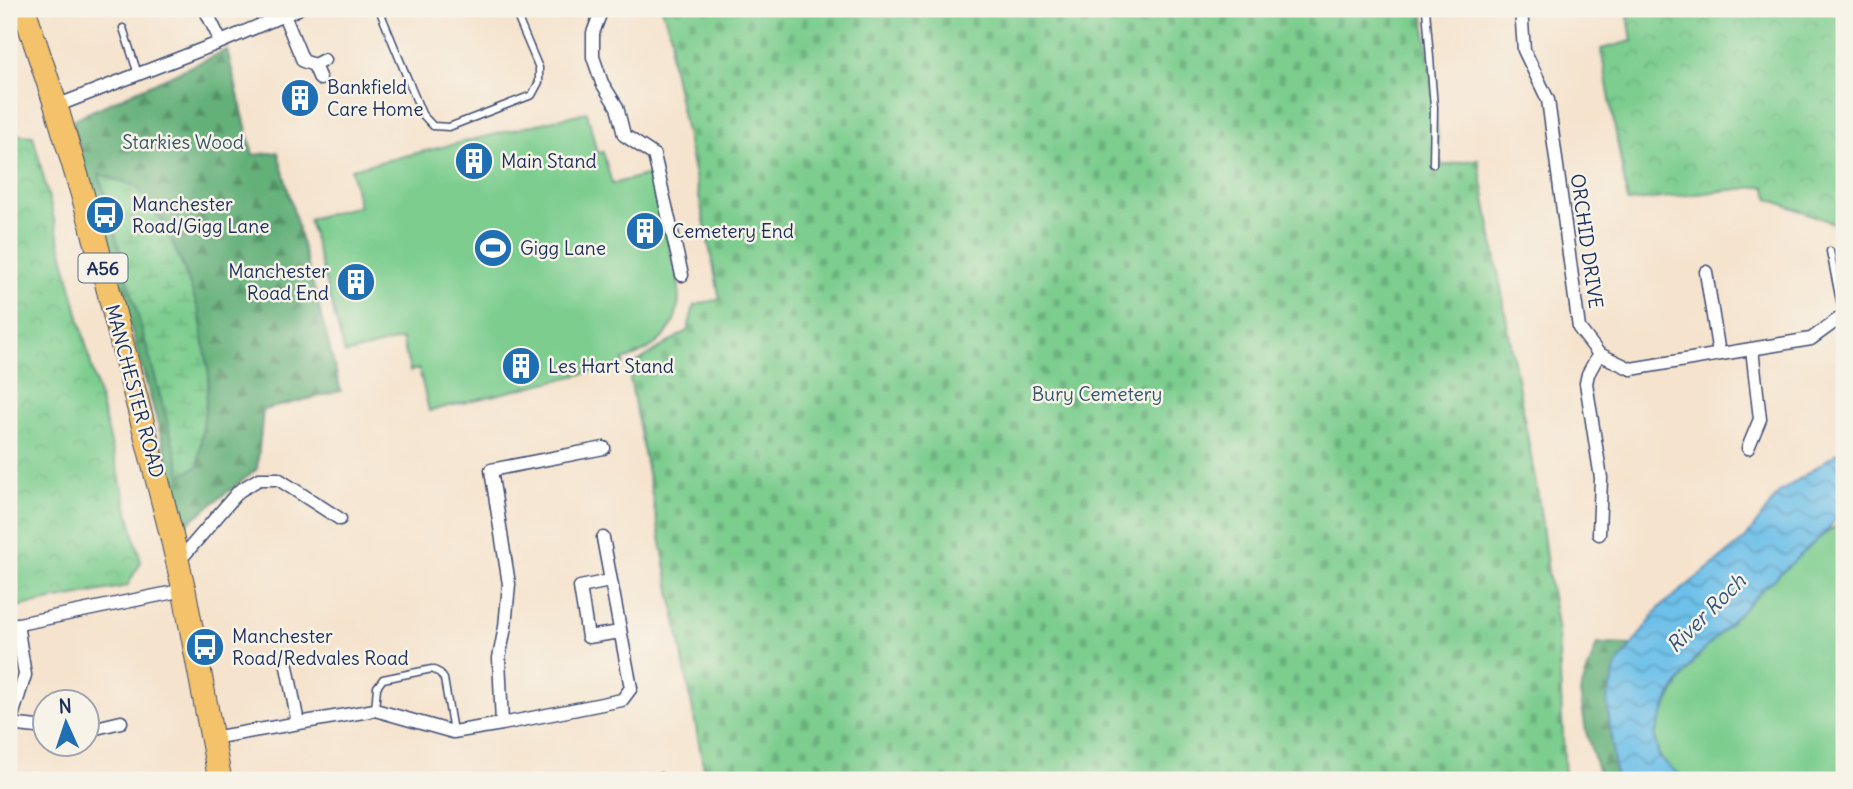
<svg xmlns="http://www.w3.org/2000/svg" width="1853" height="789" viewBox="0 0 1853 789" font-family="Delius,sans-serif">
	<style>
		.grass { fill: #7bcd8e; stroke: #4b7e76; stroke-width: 2 }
		.forest { fill: url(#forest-firs); stroke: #40706c; stroke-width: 2; fill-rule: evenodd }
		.wetland { fill: url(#wetland-marsh); stroke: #4b7e76; stroke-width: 2 }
		.cemetery { fill: url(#cemetery-stones); stroke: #4b7e76; stroke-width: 2 }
		.park { fill: url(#park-crowns); stroke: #4b7e76; stroke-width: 2 }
		.water { fill: url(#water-waves); stroke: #4478a4; stroke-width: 2 }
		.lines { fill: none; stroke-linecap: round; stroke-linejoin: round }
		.lane-casing { stroke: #3c4a6f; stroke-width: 9 }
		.street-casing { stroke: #3c4a6f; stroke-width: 15 }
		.highway-casing { stroke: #3c4a6f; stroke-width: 25 }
		.lane { stroke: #fff; stroke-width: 6 }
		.street { stroke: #fff; stroke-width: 12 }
		.highway { stroke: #f3c26a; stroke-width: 23 }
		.labels { text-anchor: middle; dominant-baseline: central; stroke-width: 5; stroke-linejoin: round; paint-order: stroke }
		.shield { fill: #f7f3e8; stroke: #5d6a87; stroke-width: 2 }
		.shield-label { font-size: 18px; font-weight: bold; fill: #1b2f5e }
		.poi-label { font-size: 19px; fill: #1b2f5e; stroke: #f7f3e8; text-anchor: start }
		.park-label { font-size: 19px; fill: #33566a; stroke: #f7f3e8 }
		.street-label { font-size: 19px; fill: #1b2f5e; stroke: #f7f3e8 }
		.water-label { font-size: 21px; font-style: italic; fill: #305381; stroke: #f7f3e8 }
	</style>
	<defs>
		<pattern id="forest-firs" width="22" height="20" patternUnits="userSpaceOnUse" patternTransform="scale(1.75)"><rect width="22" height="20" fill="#64b079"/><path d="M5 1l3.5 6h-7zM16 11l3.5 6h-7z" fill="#529066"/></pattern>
		<pattern id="wetland-marsh" width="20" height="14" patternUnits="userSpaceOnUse" patternTransform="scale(1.75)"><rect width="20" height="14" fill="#7bcd8e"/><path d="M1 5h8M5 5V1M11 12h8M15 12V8" fill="none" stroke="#6ab07d"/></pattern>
		<pattern id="cemetery-stones" width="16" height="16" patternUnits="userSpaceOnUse" patternTransform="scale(1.75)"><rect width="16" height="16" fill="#7bcd8e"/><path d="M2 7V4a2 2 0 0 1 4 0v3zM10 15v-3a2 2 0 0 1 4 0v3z" fill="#6ab07d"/></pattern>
		<pattern id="park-crowns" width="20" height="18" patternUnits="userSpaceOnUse" patternTransform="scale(1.75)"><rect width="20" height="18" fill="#7bcd8e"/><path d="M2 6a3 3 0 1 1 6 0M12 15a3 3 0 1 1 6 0" fill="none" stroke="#6ab07d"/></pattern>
		<pattern id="water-waves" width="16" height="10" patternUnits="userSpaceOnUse" patternTransform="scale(1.75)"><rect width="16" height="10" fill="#6dc0e9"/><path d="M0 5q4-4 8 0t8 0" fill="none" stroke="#599cc0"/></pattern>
	</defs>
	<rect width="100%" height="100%" fill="#f7f3e8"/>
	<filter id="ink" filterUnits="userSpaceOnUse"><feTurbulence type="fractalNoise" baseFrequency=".0143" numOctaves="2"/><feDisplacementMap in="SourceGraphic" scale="14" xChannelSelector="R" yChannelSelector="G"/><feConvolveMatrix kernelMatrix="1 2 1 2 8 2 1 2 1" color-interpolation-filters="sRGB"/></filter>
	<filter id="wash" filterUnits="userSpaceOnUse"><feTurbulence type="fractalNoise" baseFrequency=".00686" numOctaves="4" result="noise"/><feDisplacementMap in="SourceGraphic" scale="28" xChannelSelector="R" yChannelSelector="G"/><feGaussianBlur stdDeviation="1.57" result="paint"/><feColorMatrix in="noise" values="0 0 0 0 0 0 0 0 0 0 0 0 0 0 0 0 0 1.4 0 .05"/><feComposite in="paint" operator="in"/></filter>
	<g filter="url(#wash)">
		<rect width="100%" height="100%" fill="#f5e3cd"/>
		<!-- grass -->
		<path class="grass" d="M587,112L597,153L603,152L612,184L650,174L678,277C684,322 666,346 623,360L624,364L429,411L419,369L410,371L402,339L345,354L309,219L359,206L351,169Z
			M1844,522V780H1688C1670,769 1655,760 1655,736C1655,730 1660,722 1662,716C1686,658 1740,610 1785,568C1804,551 1821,534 1844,522Z"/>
		<!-- forest -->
		<path class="forest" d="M227,50L253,155L278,152L341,391L263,410L257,469L186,524L72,120ZM136,186L165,226L184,269L199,312L209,376L198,465L183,474Z
			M1597,644L1632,645L1616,667L1607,700L1616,780H1601L1586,732L1580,692Z"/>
		<!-- wetland -->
		<path class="wetland" d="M99,174L136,186L165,226L184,269L199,312L209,376L198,466L182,475Z"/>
		<!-- cemetery -->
		<path class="cemetery" d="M662,9H1423L1440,158L1442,166L1478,159L1539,502L1548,573L1558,632L1565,780H706L628,368L688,330L694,305L720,299L670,54L672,38Z"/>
		<!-- park -->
		<path class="park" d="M1627,9H1844V227L1769,199L1765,186L1628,202L1601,49L1632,41Z
			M9,134L33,136L141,562L127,586L9,608Z"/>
		<!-- water -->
		<path class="water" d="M1844,448V508L1827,531L1760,592L1696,658L1670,696L1655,734L1658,756L1673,770L1688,780H1616L1607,700L1616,667L1659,608L1745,539L1779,493Z"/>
	</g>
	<g filter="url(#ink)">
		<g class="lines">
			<!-- lane casing -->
			<g class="lane-casing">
				<path id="lane" d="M269,9L273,19
					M379,9L422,114L433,126L449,127L532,95L539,82V68L514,9
					M1426,9L1434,107L1433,164
					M123,28L138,74
					M1830,251L1843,316
					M375,710L377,687L383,679L432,669L440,673L444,679L453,731"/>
			</g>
			<!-- street casing -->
			<g class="street-casing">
				<path id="street" d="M205,9L221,42
					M602,9L593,33V57L602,83L617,107L624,135L654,155L682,275
					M1521,9L1524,50L1548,100L1579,328L1599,354L1631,369L1811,339L1844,315
					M284,15L303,61L314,65
					M320,79L314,65L324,60
					M56,106L221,42L298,9
					M1706,272L1719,354
					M1599,354L1588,374L1586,383L1601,478L1599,534
					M1748,448L1760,419L1752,349
					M178,562L239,491L259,479H278L340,519
					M610,581L580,587L588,637L620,632
					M9,626L184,590
					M285,656L298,723
					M9,724L46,728
					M502,724L499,658L505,627L509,584L491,470L604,448
					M9,726L25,675L17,624
					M88,730L121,722
					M212,738L375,710L453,732L502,724L622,700L631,688L603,538
					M654,780L659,779"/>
			</g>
			<!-- highway casing -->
			<g class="highway-casing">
				<path id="highway" d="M24,9L56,106L91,223L170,529L184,590L220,780"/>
			</g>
			<!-- lane -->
			<use href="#lane" class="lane"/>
			<!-- street -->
			<use href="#street" class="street"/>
			<!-- highway -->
			<use href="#highway" class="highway"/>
		</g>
	</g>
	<!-- icons -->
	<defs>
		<g id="building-disc" transform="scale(2.0125)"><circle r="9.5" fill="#1f6fb2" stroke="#f7f3e8"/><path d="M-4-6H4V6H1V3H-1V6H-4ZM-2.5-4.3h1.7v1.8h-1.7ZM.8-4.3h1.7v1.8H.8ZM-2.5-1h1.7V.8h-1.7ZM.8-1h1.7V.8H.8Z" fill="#fff"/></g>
		<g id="bus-disc" transform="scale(2.0125)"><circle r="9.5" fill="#1f6fb2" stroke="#f7f3e8"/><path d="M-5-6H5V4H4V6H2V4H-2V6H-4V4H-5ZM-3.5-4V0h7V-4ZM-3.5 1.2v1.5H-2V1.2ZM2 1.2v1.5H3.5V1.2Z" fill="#fff"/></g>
		<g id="stadium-disc" transform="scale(2.0125)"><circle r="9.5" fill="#1f6fb2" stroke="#f7f3e8"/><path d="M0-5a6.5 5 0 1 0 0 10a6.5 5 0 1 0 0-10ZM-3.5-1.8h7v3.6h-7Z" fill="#fff"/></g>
	</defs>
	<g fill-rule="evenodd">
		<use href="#building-disc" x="300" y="98"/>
		<use href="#building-disc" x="474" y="161"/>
		<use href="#bus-disc" x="105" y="215"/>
		<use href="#building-disc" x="645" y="231"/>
		<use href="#stadium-disc" x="493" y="248"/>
		<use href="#building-disc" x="356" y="282"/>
		<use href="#building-disc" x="521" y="366"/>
		<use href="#bus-disc" x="205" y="647"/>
	</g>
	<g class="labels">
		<!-- shield labels -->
		<rect class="shield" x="78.5" y="253.5" width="49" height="29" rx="5"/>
		<g class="shield-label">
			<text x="103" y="268">A56</text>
		</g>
		<!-- poi labels -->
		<g class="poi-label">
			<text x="327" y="87">Bankfield<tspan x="327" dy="22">Care Home</tspan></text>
			<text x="501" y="161">Main Stand</text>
			<text x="132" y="204">Manchester<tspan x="132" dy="22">Road/Gigg Lane</tspan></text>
			<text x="672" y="231">Cemetery End</text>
			<text x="520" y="248">Gigg Lane</text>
			<text x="329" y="271" text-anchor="end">Manchester<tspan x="329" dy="22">Road End</tspan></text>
			<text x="548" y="366">Les Hart Stand</text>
			<text x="232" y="636">Manchester<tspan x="232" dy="22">Road/Redvales Road</tspan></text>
		</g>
		<!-- park labels -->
		<g class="park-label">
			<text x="183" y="142">Starkies Wood</text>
			<text x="1097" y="394">Bury Cemetery</text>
		</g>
		<!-- street labels -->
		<g class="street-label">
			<text transform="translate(1587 241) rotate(82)">ORCHID DRIVE</text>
			<text transform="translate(135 391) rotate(75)">MANCHESTER ROAD</text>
		</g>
		<!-- water labels -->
		<g class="water-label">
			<text transform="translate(1706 613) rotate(-45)">River Roch</text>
		</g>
	</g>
	<!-- margin -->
	<rect width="1853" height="789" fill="none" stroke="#f7f3e8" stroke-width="35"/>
	<!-- north arrow -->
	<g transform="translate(66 723) rotate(357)"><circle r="33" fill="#f7f3e8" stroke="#9fa5b1" stroke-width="2"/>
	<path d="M0-5L12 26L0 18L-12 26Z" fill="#1f6fb2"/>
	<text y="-10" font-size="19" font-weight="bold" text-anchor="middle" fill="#1b2f5e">N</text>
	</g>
</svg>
